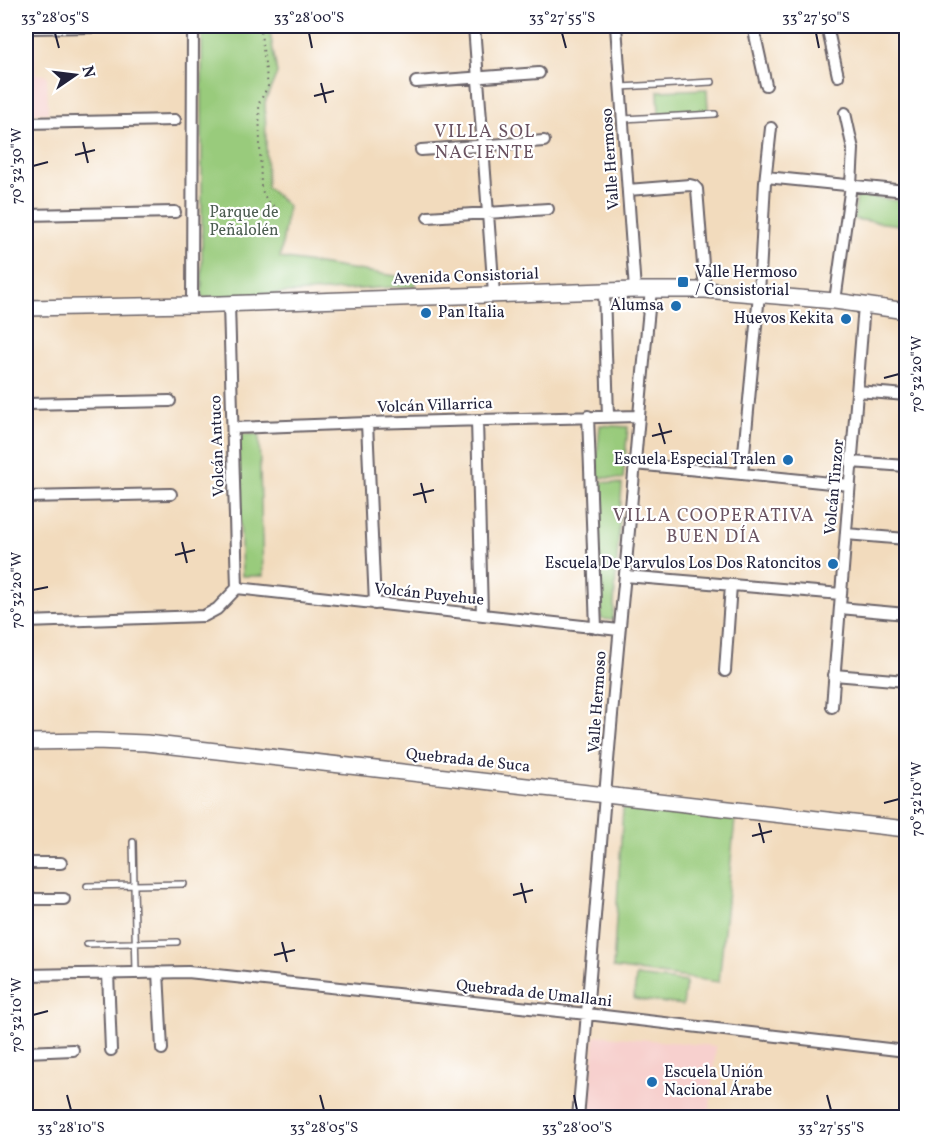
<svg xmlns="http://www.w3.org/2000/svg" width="932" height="1143" viewBox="0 0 932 1143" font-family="Vollkorn,serif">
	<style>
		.built { fill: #f7d0ce }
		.green { fill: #99cb7b; stroke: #5e765b; stroke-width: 1.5 }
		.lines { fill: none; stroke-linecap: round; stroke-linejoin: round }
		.lane-casing { stroke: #6b6368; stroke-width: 8 }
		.street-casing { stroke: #6b6368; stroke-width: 14 }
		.secondary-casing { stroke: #6b6368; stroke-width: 18 }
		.path { stroke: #6b6368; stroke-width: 2; stroke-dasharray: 1.5 4.5; stroke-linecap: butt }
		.lane { stroke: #fff; stroke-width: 5 }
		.street { stroke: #fff; stroke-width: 10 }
		.secondary { stroke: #fff; stroke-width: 15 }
		.ticks { fill: none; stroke: #22223b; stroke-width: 2 }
		.poi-dot { fill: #1f6fb2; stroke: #fff; stroke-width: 2 }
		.labels { text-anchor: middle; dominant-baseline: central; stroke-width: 4.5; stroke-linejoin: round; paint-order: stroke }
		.street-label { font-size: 16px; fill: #22223b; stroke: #fff }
		.park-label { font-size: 16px; fill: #4c5d51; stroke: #fff }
		.poi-label { font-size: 16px; fill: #22223b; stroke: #fff; text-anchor: end }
		.neighbourhood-label { font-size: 18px; letter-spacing: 1.5px; fill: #6a5361; stroke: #fff }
		.neatline { fill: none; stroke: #22223b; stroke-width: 2 }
		.ticks-label { font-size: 15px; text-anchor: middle; fill: #22223b }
	</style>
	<rect width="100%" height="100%" fill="#fff"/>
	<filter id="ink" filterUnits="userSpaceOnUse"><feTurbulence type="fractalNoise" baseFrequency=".0167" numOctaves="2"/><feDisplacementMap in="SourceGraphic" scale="12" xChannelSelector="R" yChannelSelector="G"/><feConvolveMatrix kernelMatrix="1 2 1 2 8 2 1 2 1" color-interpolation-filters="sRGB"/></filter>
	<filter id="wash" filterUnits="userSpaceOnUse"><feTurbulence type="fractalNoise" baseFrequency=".008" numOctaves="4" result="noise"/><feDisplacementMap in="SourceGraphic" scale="24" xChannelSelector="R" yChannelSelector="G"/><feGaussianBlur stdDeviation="1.35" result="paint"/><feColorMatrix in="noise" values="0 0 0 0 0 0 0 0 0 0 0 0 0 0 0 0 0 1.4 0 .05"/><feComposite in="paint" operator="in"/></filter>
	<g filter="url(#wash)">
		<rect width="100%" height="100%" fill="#f2dbbd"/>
		<!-- built -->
		<path class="built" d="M26,38H35V74L47,75L48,113H26Z
			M595,1035L716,1046L709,1117H589Z"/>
		<!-- green -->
		<path class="green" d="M202,26H269L277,73L265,102L267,187L288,206L280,258L415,279V286L202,298Z
			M707,89L708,112L659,115L658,91Z
			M857,195L906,202V226L854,219Z
			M600,425L628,427L623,479L595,477Z
			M237,434H259L263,576H242Z
			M595,481L622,484L613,620L601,619Z
			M623,808L735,819L719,982L613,968Z
			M636,976L686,982L683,1005L634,999Z"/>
	</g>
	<g filter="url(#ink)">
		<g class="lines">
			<!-- lane casing -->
			<g class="lane-casing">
				<path id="lane" d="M621,87L712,82
					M623,119L715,114
					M133,842L136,972
					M87,886L184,884
					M87,944L177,942"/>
			</g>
			<!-- street casing -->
			<g class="street-casing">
				<path id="street" d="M474,26L494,294
					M616,26L635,290
					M753,26L766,85
					M827,26L838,76
					M26,28L164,26
					M416,82L539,73
					M26,123L175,120
					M421,150L544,141
					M766,177L906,191
					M628,190L690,185L694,186L697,189L705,290
					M26,215L175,212
					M428,217L548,209
					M604,291L608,416
					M835,301L851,185L853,149L845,113
					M229,304L237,588
					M192,305L193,26
					M857,391L906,395
					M26,404L170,401
					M588,416L596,628
					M477,420L482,615
					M367,423L375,604
					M233,428L367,423L638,416
					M851,462L906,466
					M634,464L742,474L850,485
					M742,474L759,294L765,182L771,128
					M26,497L171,494
					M846,534L906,539
					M625,576L841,594
					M237,588L619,630
					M840,608L906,614
					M26,622L204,616L217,609L237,588
					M725,671L731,585
					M834,675L906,681
					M832,707L864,305
					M26,863H61
					M26,899H64
					M158,972L162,1049
					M108,973L111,1050
					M26,975L188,972L587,1014L906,1051
					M26,1052L73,1050
					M578,1118C594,937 607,755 625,574C634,479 641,384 651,290"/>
			</g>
			<!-- secondary casing -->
			<g class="secondary-casing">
				<path id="secondary" d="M26,308L192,305L635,290H705L835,301L906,311
					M26,742L96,741L146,743L906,829"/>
			</g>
			<!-- path -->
			<path class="path" d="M260,26L268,86L259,103L261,187C265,200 270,204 281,211"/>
			<!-- lane -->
			<use href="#lane" class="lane"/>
			<!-- street -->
			<use href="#street" class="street"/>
			<!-- secondary -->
			<use href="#secondary" class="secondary"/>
		</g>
	</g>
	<!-- ticks -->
	<path class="ticks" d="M55,33L59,48M309,33L312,48M562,33L566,48M816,33L819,48M321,83L326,103M314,96L334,91M83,142L88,163M75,155L95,150M33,166L48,162M884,378L899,374M659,423L665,444M652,436L672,431M421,483L426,503M413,495L434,490M182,542L187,563M175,555L195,550M33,590L48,587M884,803L899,799M759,823L764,843M752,836L772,831M521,883L526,903M513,895L533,890M282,942L287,962M274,955L295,950M33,1015L48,1011M67,1095L71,1110M320,1095L324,1110M574,1095L577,1110M827,1095L831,1110"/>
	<!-- markers -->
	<g class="poi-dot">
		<rect x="677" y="276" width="12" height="12" rx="3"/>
		<circle cx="676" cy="306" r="6"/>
		<circle cx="426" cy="313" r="6"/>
		<circle cx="846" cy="319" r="6"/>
		<circle cx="788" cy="460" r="6"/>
		<circle cx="833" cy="564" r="6"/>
		<circle cx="652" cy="1082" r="6"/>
	</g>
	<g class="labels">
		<!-- street labels -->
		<g class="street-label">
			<text transform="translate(611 159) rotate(-94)">Valle Hermoso</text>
			<text transform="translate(466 277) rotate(-2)">Avenida Consistorial</text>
			<text transform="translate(435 406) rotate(-2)">Volcán Villarrica</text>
			<text transform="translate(218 446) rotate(-92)">Volcán Antuco</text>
			<text transform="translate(835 487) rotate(-85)">Volcán Tinzor</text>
			<text transform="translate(429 595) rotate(6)">Volcán Puyehue</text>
			<text transform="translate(598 702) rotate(-86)">Valle Hermoso</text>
			<text transform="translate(468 761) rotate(6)">Quebrada de Suca</text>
			<text transform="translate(534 994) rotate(6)">Quebrada de Umallani</text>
		</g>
		<!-- park labels -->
		<g class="park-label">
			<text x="244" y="213">Parque de<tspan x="244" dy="18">Peñalolén</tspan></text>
		</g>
		<!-- poi labels -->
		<g class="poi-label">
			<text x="695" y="273" text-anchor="start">Valle Hermoso<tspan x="695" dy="18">/ Consistorial</tspan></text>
			<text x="664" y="306">Alumsa</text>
			<text x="438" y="313" text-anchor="start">Pan Italia</text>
			<text x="834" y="319">Huevos Kekita</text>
			<text x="776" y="460">Escuela Especial Tralen</text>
			<text x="821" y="564">Escuela De Parvulos Los Dos Ratoncitos</text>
			<text x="664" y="1073" text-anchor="start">Escuela Unión<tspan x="664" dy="18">Nacional Árabe</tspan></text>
		</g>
		<!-- neighbourhood labels -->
		<g class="neighbourhood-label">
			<text x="485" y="132">VILLA SOL<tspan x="485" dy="21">NACIENTE</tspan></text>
			<text x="714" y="516">VILLA COOPERATIVA<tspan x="714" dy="21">BUEN DÍA</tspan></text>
		</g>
	</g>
	<!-- margin -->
	<rect width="932" height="1143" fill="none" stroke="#fff" stroke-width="66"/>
	<!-- north arrow -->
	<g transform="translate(75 75) rotate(76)" stroke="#ffffff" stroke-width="4.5" paint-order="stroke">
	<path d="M0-4.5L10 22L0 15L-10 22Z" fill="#22223b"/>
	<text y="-9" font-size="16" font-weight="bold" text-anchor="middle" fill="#22223b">N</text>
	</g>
	<rect x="33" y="33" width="866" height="1077" class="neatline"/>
	<g class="ticks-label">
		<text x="55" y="22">33°28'05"S</text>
		<text x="309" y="22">33°28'00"S</text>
		<text x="562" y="22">33°27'55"S</text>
		<text x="816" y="22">33°27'50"S</text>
		<text transform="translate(16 166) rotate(-90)" y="5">70°32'30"W</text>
		<text transform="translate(916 374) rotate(-90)" y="5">70°32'20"W</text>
		<text transform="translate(16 590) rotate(-90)" y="5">70°32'20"W</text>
		<text transform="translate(916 799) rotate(-90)" y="5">70°32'10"W</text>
		<text transform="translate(16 1015) rotate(-90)" y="5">70°32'10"W</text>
		<text x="71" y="1132">33°28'10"S</text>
		<text x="324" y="1132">33°28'05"S</text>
		<text x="577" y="1132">33°28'00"S</text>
		<text x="831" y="1132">33°27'55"S</text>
	</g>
</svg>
